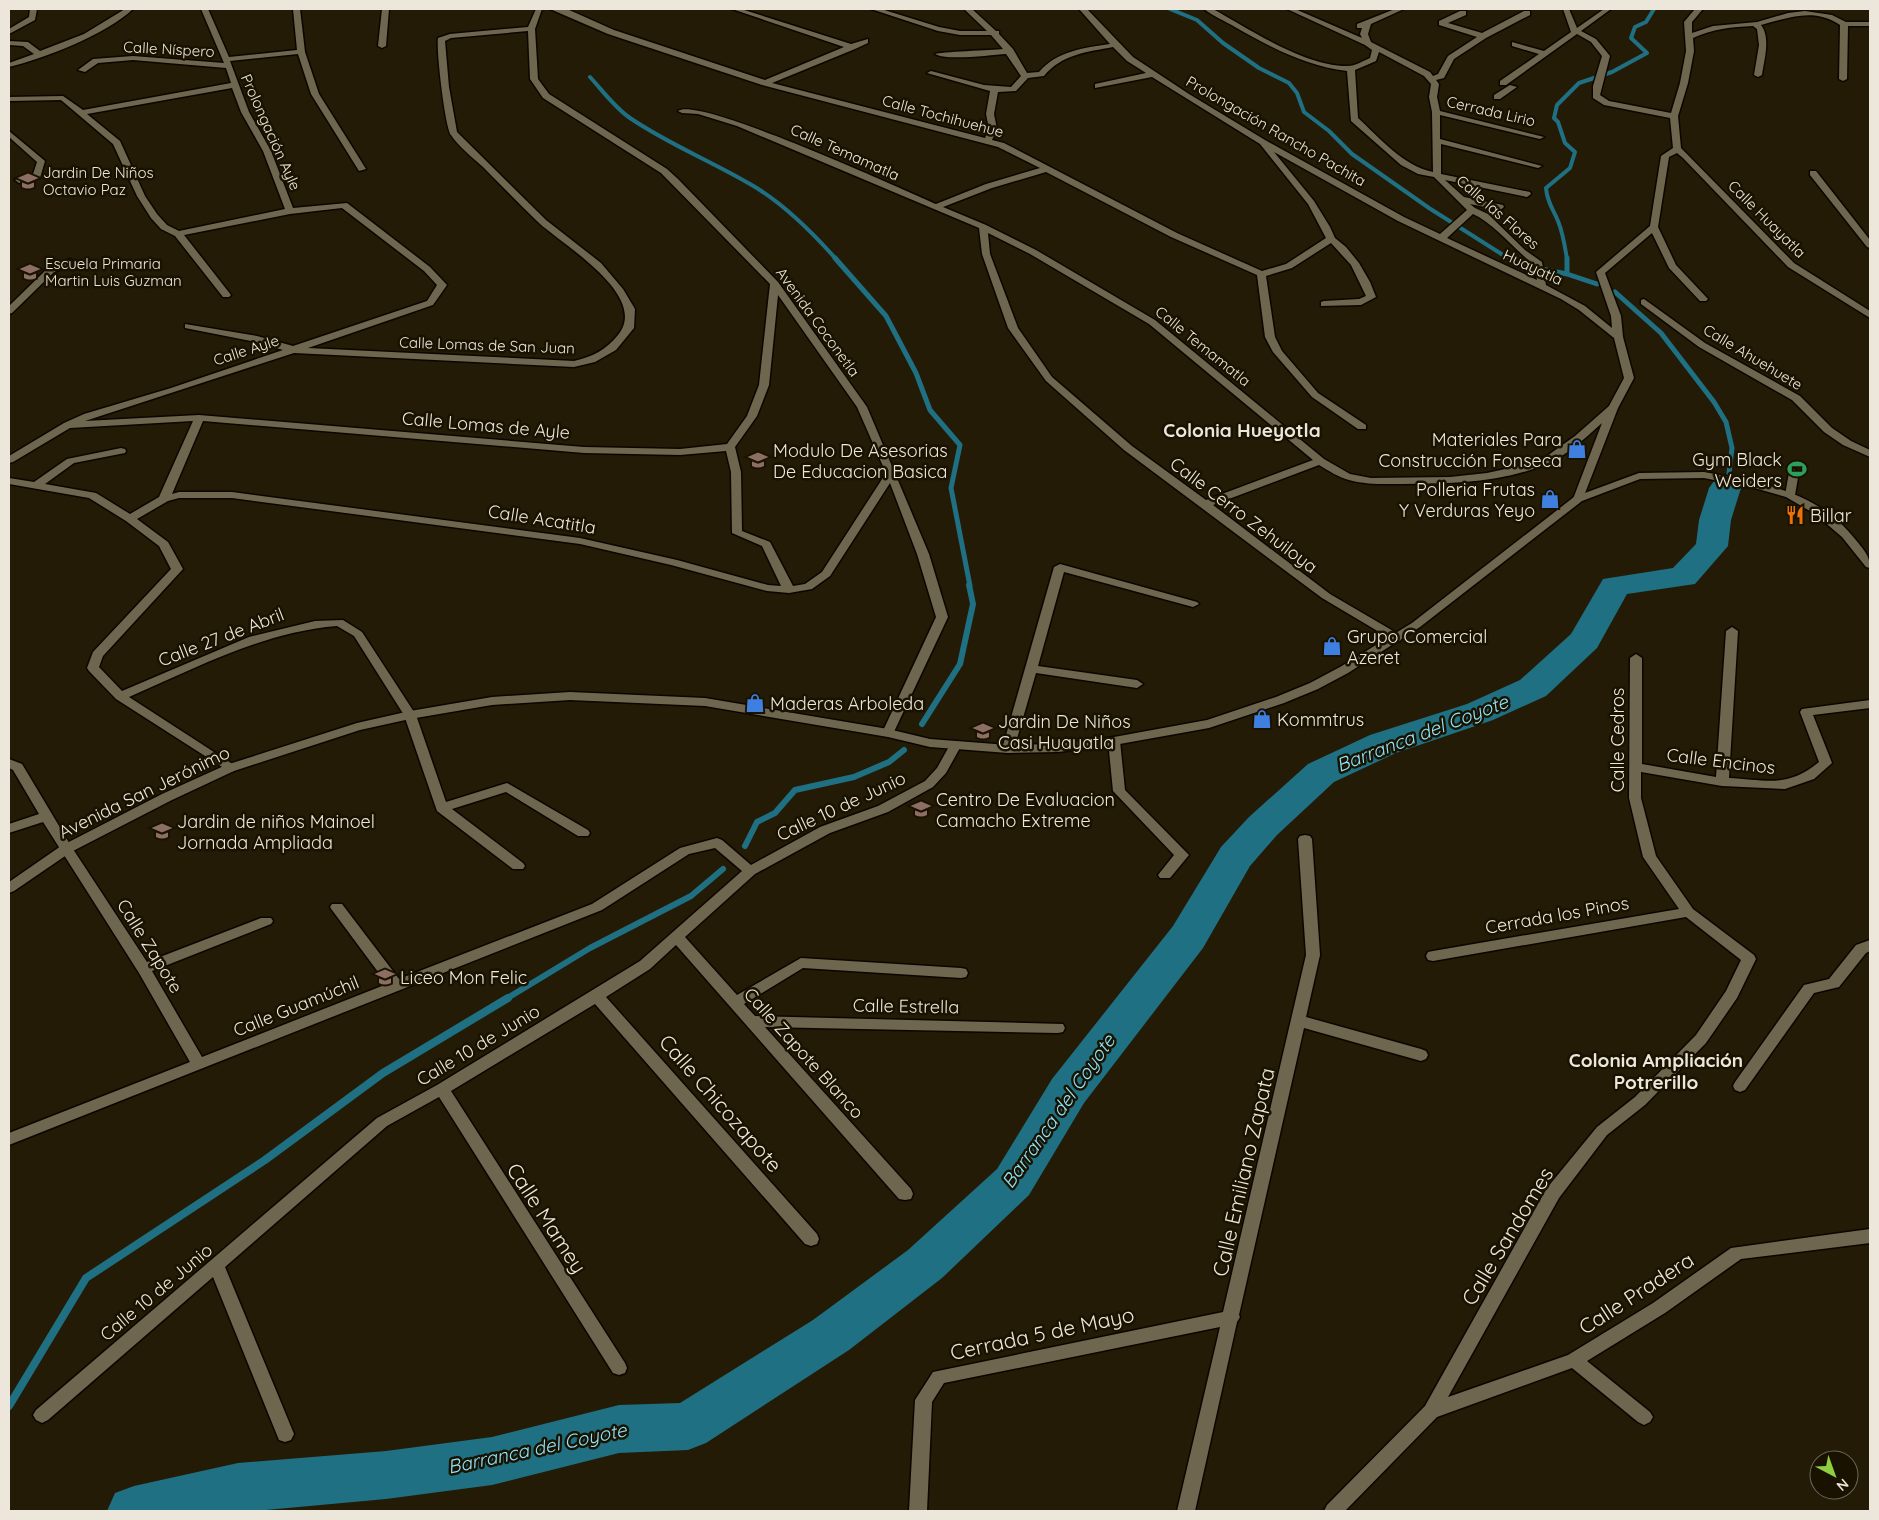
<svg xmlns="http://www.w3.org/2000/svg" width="1879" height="1520" viewBox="0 0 1879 1520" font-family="Quicksand,sans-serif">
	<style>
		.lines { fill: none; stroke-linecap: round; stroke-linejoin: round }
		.stream-far3 { stroke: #1f7083; stroke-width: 4 }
		.stream-far2 { stroke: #1f7083; stroke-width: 5 }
		.stream-far1 { stroke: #1f7083; stroke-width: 6 }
		.stream { stroke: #1f7083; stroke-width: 8 }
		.river { fill: #1f7083; fill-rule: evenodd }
		.minor-casing { stroke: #0c0600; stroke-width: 3 }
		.secondary-casing { stroke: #0c0600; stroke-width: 3 }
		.minor { fill: #6f664f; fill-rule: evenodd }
		.secondary { fill: #6f664f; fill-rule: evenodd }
		.labels { text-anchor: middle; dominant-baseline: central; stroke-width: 5; stroke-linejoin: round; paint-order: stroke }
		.far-street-label { font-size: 15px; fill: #ece7da; stroke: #191201 }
		.far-poi-label { font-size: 15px; fill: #ece7da; stroke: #191201; text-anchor: start }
		.street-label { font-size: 18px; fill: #ece7da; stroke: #191201 }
		.poi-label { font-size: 18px; fill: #ece7da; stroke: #191201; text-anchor: start }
		.neighbourhood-label { font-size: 19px; font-weight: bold; fill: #ece7da; stroke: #191201 }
		.water-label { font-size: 19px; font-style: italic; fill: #8fe5fb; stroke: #191201 }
		.near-street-label { font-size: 21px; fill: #ece7da; stroke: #191201 }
	</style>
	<rect width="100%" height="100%" fill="#231b06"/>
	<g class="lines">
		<!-- stream-far3 -->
		<path class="stream-far3" d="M1170,9L1197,20L1223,43L1259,68L1289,83L1297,93L1304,112L1329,131L1352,154L1429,208L1503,255L1513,259
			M590,77C602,90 615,108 630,118C668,144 711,161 750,184C782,202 812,232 836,259
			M1567,259C1565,247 1563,233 1558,221C1553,209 1547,202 1546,188L1570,168L1575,152L1565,143L1558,122L1554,118L1557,105L1579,83L1612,72L1647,53L1631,38L1635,27L1646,22L1654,9"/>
		<!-- stream-far2 -->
		<path class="stream-far2" d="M835,258L886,316L916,373L930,410L960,445L951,488L970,586
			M1510,258L1531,267L1567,274
			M1567,258V274L1597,284
			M1615,292L1661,333L1714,402L1726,422L1732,448L1729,473"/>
		<!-- stream-far1 -->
		<path class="stream-far1" d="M922,724L960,664L973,604L969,585
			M745,846L757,822L775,813L795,790L854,777L889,762L904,750
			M506,999L590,948L691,896L723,869"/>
		<!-- stream -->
		<path class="stream" d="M9,1406L86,1278L265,1160L383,1073L508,998"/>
		<!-- river -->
		<path class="river" d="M1725,479L1736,481L1741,488L1731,520L1728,546L1695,584L1627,594L1597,648L1546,696L1493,720L1396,753L1334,782L1277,835L1250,866L1203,948L1084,1103L1029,1195L942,1278L849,1350L706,1443L688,1450L619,1453L492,1485L386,1499L255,1511H107L115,1493L134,1486L238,1463L386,1451L492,1437L619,1405L680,1403L813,1320L908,1250L997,1169L1052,1079L1173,926L1221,847L1249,817L1308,764L1370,735L1467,704L1520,680L1571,634L1603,579L1673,568L1696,544L1699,520L1709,488L1714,481Z"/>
		<!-- minor casing -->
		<g class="minor-casing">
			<path id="minor" d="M30,9H37L35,20L9,34V29L29,17Z
				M125,9H133C107,34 43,59 9,67V63L34,54L23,46L9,45V41L28,42L40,51L84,34Z
				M201,9H208L229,57L297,50L293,9H300L305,52L319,94L366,169L359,171L311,94L298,54L230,61L249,112L271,151L293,208L347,203L430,267L447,285L433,305L308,348L574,361C592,357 606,350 618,335C650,296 563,245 539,223C520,205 502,186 483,167C472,157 459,147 451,135C445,127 436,49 438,38L450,34L528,27L536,9H542L535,29L538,79L549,94L667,169L678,179L778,282L867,407L929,554L948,617L892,736L888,737L882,733L936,617L917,554L890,483L830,576L812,589L789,593L767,591L671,565L580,544L232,498H179L168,501L137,519L168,542L183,569L103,656L99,667L122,691L249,637L315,621L343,620L362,632L416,715L446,802L507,783L588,830L590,833L588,836H578L506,792L452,809L523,863L525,866L523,869H513L437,811L404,715L354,636L337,626C263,632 196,668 129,697L234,765L236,768L234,771L230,772L116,699L89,671L87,668L93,652L171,569L159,546L126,521L89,498L9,484V478L34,482L67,459L121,448L125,449L126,451L125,453L74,463L45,484L96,493L130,514L159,497L193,421L70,428L13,462L9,463V456L64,423L84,414L171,388L283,350L256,342L185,328V324L257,336L293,346L427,301L437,285L424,271L342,208L290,214L184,235L231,295L229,297H223L175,236L161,229L151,218L137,196L113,144L61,100L9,101V97L63,96L83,110L231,83L226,68L133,60L98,63L85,72L78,70L93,59L133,56L224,63ZM528,31L530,79L543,98L661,173L770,284L759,385L747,416L727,444L680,449L584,447L199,415L85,421L294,353L574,367L595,362L616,350L634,328L635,309L623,289L601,263L546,220L457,132L449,87L445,41L451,38ZM232,88L241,112L263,151L285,209L179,231L167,225L157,214L145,196L120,141L87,114ZM778,295L857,407L886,473L822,572L805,584L793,586L770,542L742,531L741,472L735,447L757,416L769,385ZM203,421L584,453L680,455L726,451L731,472L732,533L762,546L781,586L768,585L677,560L580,538L232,492H179L172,494Z
				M382,9H389L386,46L382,48L378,46Z
				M550,9H567L614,30L765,80L844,47L732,9H741L851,44L868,39V43L855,49L772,83L985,138L989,129L986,114L990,91L927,73L931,71L984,85L1011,87L1021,76L1006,54C991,55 946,61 935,54C938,52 994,50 1003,49L991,35H960L938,31L871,9H881L939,27L960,31H987L964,9H972L996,31H999V34L1013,49L1027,73L1039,72C1057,51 1083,48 1110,44L1079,9H1087L1133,57L1189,94L1265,140L1404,217L1440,234L1467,210L1434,177L1418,174L1401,165L1351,121L1347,71C1306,66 1270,47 1235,27C1225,21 1213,16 1204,9H1213C1249,29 1306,67 1348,66C1355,66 1363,61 1370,58L1372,50L1365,45L1287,9H1295L1362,38L1360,34L1362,28H1357V24L1395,9H1404L1371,24L1368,34L1371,42L1430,72L1433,76L1438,74L1448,56L1477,37L1439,25V21L1460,11H1466V15L1448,23L1482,33L1524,11H1530V15L1486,38L1454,59L1444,78L1436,80L1439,84L1437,97L1440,111L1544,137L1540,139L1440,115V139L1542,166L1538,168L1441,144V174L1530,192L1531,194L1527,197L1445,180L1464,197L1503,205L1504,207L1500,210L1470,204L1475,208L1488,214L1525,250L1542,262L1546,285L1585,306L1612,328L1611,316L1596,272L1650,226L1661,156L1673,148L1670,118L1604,105L1593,98V86L1602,56L1591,42L1577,34L1506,85H1500V81L1539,54L1512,46V42L1544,51L1571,32L1563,9H1569L1577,28L1604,9H1611L1581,31L1596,39L1610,56L1600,95L1609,101L1671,113L1680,83L1686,51L1684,22L1695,9H1703L1692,22V33L1713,26L1757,22L1788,13L1805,11L1832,15L1846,22H1870V26H1848L1847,79L1843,81L1839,79L1840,25C1814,7 1788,18 1761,25C1771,38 1764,60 1762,75L1758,77L1754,75L1759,45L1757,29L1753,26C1732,27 1712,29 1693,38L1694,51L1688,83L1678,116L1681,148L1794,263L1870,311V318L1788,267L1683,158L1677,153L1669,157L1658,227L1676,265L1708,299L1706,301H1700L1669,268L1652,233L1605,273L1621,316L1623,337L1634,378L1618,408L1582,501H1574L1573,499L1602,423C1585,438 1567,456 1544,465C1500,483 1449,484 1402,484C1385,484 1367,485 1349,480C1338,477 1329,471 1319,465L1213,505L1330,594L1400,635L1402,638L1400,641L1396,642L1322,598L1124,450L1046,381L1008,328L982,254L979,228L737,126L698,114L682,113L678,111C699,96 902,189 936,204L986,184L1040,168L998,147L762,85L608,34ZM1113,47L1127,61L1146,73L1095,84V88L1152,77L1260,144L1308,204L1326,238L1286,264L1262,271L1177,233L1004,143L992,140L997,129L994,114L998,92L1016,91L1028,78L1044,76C1062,54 1087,52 1113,47ZM1379,52L1424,76L1431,84L1429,97L1432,112L1433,172C1403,166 1380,138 1358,118L1355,70L1376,61ZM1274,152L1398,221L1561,299L1579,310L1614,338L1624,378L1609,406L1575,436L1547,456L1519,466L1487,473L1450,477L1371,478L1350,474L1324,459L1155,320L1036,250L986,225L943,207L992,188L1046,172L1171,237L1257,275L1265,337L1273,352L1312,397L1358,429H1366V425L1318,393L1282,351L1275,337L1266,276L1292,268L1331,243L1351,265L1366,296L1359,299L1324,301L1321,302V306L1361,305L1376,297L1370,282L1359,263L1346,247L1335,238L1330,227L1314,201ZM1473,214C1495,224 1514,250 1535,265L1537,280L1447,238ZM988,233L1030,254L1149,324L1313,460L1206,500L1132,446L1052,377L1018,328L990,254Z
				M1510,85L1517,87L1500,99H1494V95Z
				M9,131L45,161L40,178L19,183L15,180L33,174L37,162L9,137Z
				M1810,171H1816L1870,240V248L1867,247L1810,175Z
				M70,259L74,262L73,264L54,272L12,313L9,314V306L48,268Z
				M1644,299L1705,343L1800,396L1832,428L1851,441L1870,450V457L1843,445L1824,432L1792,400L1699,347L1641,304V300Z
				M1794,469L1799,472L1795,495L1790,498L1785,495L1789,472Z
				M1060,564L1197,602L1199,604L1193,607L1064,572L1038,666L1137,680L1143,684L1137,688L1036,673L1014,749L1008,753L1004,752L1002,749L1054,567Z
				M1732,627L1738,631L1729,778C1767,780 1788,788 1819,762L1800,712L1802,709L1870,700V708L1813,715L1832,763L1814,779L1785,789L1722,786L1641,772V798L1656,856L1693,909L1754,955L1756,959L1737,998L1706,1043L1645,1105L1607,1135L1559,1198L1448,1397L1568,1355L1653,1303L1731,1248L1870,1229V1243L1741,1259L1665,1313L1587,1361L1650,1412L1653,1417L1650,1422L1644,1425L1638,1422L1572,1368L1437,1417L1345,1511H1324L1327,1505L1425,1406L1547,1188L1597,1127L1635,1097L1696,1035L1726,991L1741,960L1686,917L1433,961L1428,960L1426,956L1428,952L1433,951L1679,909L1643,857L1629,798L1630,658L1636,654L1642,658V764L1716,777L1726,631Z
				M1114,737L1120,741L1125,790L1189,855L1170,878H1160L1158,875L1174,855L1113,791L1108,741Z
				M955,742L961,746L946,773L933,787L888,812L830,833L755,874L685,937L737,995L801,958L961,968L966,969L968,973L966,977L961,978L803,968L744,1004L755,1016L1063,1024L1065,1028L1063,1032L1058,1033L765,1027L911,1189L913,1194L911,1199L905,1200L899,1199L676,945L650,969L606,997L817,1234L819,1239L817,1244L811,1246L805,1244L595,1004L451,1091L625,1363L627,1368L625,1373L619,1375L613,1373L439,1097L387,1126L225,1267L294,1434L291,1440L285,1442L279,1440L213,1277L48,1420L42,1423L36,1420L33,1415L36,1410L377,1118L437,1085L640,961L742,871L715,848L689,854L602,910L9,1145V1133L190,1062L139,973L43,822L9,833V824L39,814L13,770L9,768V759L22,764L71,846L147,962L261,918H271L273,921L271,924L152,971L202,1057L387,984L332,910L330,907L332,904H342L399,979L592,904L680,848L717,838L722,840L751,865L820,827L878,806L925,781L937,768L951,743Z
				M1305,835L1310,836L1312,839L1320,955L1306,1017L1421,1049L1426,1051L1428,1055L1426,1059L1421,1061L1304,1028L1239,1315L1240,1317L1237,1322L1195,1511H1177L1220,1327L944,1383L932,1402L927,1511H909L915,1400L933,1372L1223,1312L1306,955L1298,839L1300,836Z
				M1870,940V951L1866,953L1839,987L1814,993L1745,1090L1740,1092L1735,1090L1733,1086L1735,1082L1804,985L1829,979L1856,945Z"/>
		</g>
		<!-- secondary casing -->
		<g class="secondary-casing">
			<path id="secondary" d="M1704,472C1761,483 1816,490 1855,539C1863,549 1870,555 1870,568L1866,567L1842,537L1815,514L1786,497L1758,489L1704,478L1640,479L1582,501L1420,627L1348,673L1318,689L1284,703L1209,728L1114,745L1058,752L1008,753L930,747L888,737L705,706L570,700L492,705L410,719L360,730L234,771L172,800L71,852L14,891L9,893V882L61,846L162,794L226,765L357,723L410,711L492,697L570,692L705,698L888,729L930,739L1008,745L1058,744L1114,737L1207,720L1276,697L1310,683L1340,667L1412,623L1574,497L1639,473Z"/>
		</g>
		<!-- minor -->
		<use href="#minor" class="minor"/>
		<!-- secondary -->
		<use href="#secondary" class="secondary"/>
	</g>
	<!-- icons -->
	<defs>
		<g id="school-bare" transform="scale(1.5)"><path d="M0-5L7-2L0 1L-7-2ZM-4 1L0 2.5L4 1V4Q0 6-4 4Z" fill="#8d6e63" stroke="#191201" stroke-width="2.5" paint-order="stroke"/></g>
		<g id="shop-bare" transform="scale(1.5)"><path d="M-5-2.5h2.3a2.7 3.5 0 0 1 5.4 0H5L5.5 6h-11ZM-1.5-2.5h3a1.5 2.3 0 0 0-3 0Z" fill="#3f7fe0" stroke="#191201" stroke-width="2.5" paint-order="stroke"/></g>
		<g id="stadium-bare" transform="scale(1.5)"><path d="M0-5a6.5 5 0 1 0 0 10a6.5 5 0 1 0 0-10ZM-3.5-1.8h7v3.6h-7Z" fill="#2e9e5b" stroke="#191201" stroke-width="2.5" paint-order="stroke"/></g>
		<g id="restaurant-bare" transform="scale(1.5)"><path d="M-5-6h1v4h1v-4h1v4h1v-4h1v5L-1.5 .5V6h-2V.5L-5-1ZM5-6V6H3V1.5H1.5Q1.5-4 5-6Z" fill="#e8710a" stroke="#191201" stroke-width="2.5" paint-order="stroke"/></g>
	</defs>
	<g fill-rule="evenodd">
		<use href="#school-bare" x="28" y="181"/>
		<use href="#school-bare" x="30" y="272"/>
		<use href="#shop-bare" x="1577" y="449"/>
		<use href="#school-bare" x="758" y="460"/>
		<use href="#stadium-bare" x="1797" y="469"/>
		<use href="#shop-bare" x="1550" y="499"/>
		<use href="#restaurant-bare" x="1795" y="515"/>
		<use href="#shop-bare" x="1332" y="646"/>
		<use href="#shop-bare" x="755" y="703"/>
		<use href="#shop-bare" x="1262" y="719"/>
		<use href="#school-bare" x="983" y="731"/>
		<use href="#school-bare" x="921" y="809"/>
		<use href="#school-bare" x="162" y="831"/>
		<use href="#school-bare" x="385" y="977"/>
	</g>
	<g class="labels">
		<!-- far-street labels -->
		<g class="far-street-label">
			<text transform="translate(169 49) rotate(3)">Calle Níspero</text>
			<text transform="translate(1491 111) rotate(13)">Cerrada Lirio</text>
			<text transform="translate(943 116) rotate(15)">Calle Tochihuehue</text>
			<text transform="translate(1276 131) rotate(30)">Prolongación Rancho Pachita</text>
			<text transform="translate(271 132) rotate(66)">Prolongación Ayle</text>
			<text transform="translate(845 152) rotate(24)">Calle Temamatla</text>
			<text transform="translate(1498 212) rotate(41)">Calle las Flores</text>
			<text transform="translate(1767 219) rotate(45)">Calle Huayatla</text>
			<text transform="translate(1533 267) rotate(25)">Huayatla</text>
			<text transform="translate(818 322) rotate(54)">Avenida Coconetla</text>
			<text transform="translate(487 345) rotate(2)">Calle Lomas de San Juan</text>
			<text transform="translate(1203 346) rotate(39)">Calle Temamatla</text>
			<text transform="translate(246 350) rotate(-18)">Calle Ayle</text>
			<text transform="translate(1753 357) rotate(31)">Calle Ahuehuete</text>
		</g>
		<!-- far-poi labels -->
		<g class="far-poi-label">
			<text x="43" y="172">Jardin De Niños<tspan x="43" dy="17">Octavio Paz</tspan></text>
			<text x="45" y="263">Escuela Primaria<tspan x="45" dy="17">Martin Luis Guzman</tspan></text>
		</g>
		<!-- street labels -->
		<g class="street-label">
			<text transform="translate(486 425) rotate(5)">Calle Lomas de Ayle</text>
			<text transform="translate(1244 515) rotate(37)">Calle Cerro Zehuiloya</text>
			<text transform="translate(542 519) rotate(9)">Calle Acatitla</text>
			<text transform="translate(221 637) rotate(-21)">Calle 27 de Abril</text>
			<text transform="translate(1617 740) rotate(-90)">Calle Cedros</text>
			<text transform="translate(1721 761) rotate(7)">Calle Encinos</text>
			<text transform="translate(144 792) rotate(-26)">Avenida San Jerónimo</text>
			<text transform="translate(841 806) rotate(-25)">Calle 10 de Junio</text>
			<text transform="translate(1557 915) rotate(-10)">Cerrada los Pinos</text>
			<text transform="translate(150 946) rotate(58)">Calle Zapote</text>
			<text transform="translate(296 1006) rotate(-22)">Calle Guamúchil</text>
			<text transform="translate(906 1006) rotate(1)">Calle Estrella</text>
			<text transform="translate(478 1045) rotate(-31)">Calle 10 de Junio</text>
			<text transform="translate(804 1053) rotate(48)">Calle Zapote Blanco</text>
			<text transform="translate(156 1292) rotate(-40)">Calle 10 de Junio</text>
		</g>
		<!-- poi labels -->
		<g class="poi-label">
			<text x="1562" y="439" text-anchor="end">Materiales Para<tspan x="1562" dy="21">Construcción Fonseca</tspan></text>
			<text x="773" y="450">Modulo De Asesorias<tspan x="773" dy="21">De Educacion Basica</tspan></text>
			<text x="1782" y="459" text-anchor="end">Gym Black<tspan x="1782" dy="21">Weiders</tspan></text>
			<text x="1535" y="489" text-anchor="end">Polleria Frutas<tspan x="1535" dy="21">Y Verduras Yeyo</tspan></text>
			<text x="1810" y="515">Billar</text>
			<text x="1347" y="636">Grupo Comercial<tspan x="1347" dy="21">Azeret</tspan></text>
			<text x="770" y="703">Maderas Arboleda</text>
			<text x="1277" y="719">Kommtrus</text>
			<text x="998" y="721">Jardin De Niños<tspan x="998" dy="21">Casi Huayatla</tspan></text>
			<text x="936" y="799">Centro De Evaluacion<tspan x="936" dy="21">Camacho Extreme</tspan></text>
			<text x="177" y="821">Jardin de niños Mainoel<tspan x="177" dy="21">Jornada Ampliada</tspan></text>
			<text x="400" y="977">Liceo Mon Felic</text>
		</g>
		<!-- neighbourhood labels -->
		<g class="neighbourhood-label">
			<text x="1242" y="430">Colonia Hueyotla</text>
			<text x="1656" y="1060">Colonia Ampliación<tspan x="1656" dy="22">Potrerillo</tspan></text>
		</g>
		<!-- water labels -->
		<g class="water-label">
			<text transform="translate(1422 733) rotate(-21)">Barranca del Coyote</text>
			<text transform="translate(1058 1111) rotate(-55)">Barranca del Coyote</text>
			<text transform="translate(537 1448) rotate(-12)">Barranca del Coyote</text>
		</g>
		<!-- near-street labels -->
		<g class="near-street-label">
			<text transform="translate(721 1103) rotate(49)">Calle Chicozapote</text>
			<text transform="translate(1243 1172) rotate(-77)">Calle Emiliano Zapata</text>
			<text transform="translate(547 1218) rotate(57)">Calle Mamey</text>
			<text transform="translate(1507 1236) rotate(-59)">Calle Sandomes</text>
			<text transform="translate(1636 1293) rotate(-33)">Calle Pradera</text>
			<text transform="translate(1042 1333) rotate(-12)">Cerrada 5 de Mayo</text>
		</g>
	</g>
	<!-- border -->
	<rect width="1879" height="1520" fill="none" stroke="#ece7da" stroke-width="20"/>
	<!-- north arrow -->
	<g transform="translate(1834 1475) rotate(139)"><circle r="24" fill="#191201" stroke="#6d6758"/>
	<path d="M0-4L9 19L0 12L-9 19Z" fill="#8fcd41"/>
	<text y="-8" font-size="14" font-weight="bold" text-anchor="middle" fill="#ece7da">N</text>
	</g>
</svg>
